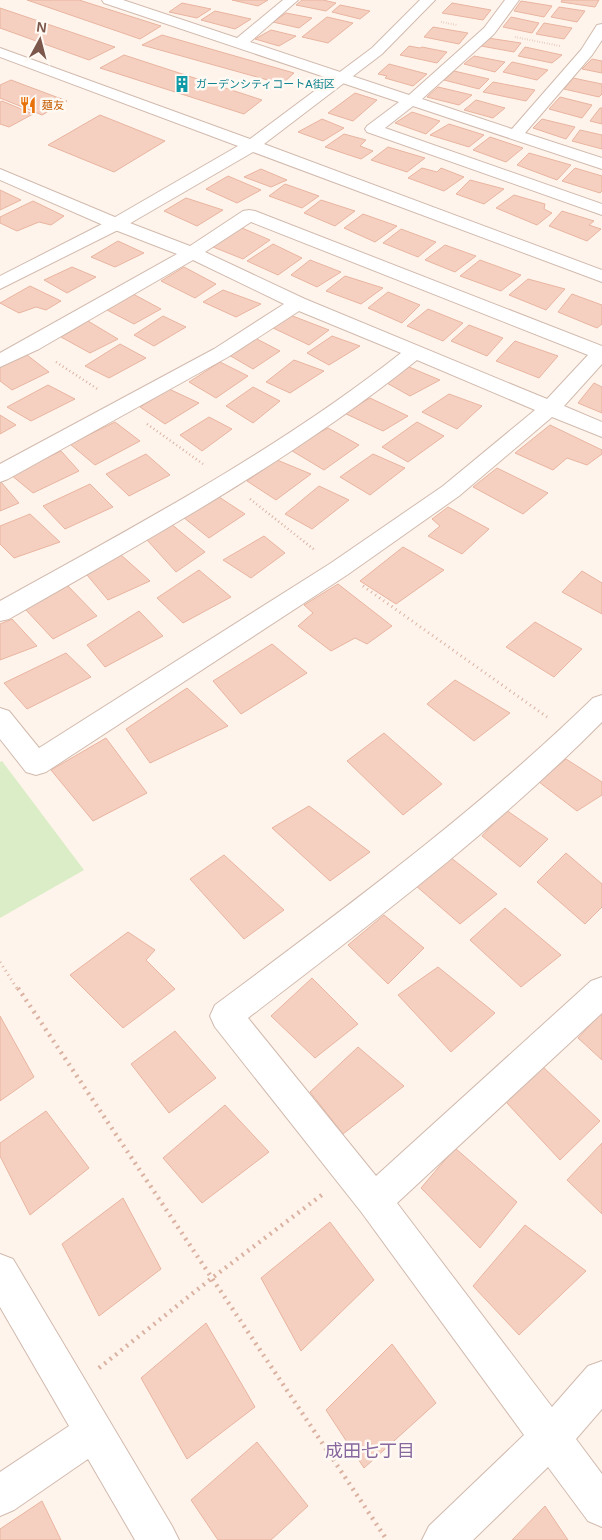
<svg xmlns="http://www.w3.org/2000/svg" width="602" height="1540" viewBox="0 0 602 1540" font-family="Helvetica,'Noto Sans JP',sans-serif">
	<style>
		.green { fill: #dbedc7 }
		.building { fill: #f5d0c0; stroke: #e9b4a0 }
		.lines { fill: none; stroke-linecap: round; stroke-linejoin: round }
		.minor-casing { stroke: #d2baae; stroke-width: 2 }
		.tertiary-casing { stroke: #d2baae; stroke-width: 2 }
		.path-far3 { stroke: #dbb2a2; stroke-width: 2; stroke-dasharray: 0.5 2; stroke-linecap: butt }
		.path-far2 { stroke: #dbb2a2; stroke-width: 2.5; stroke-dasharray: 1 3; stroke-linecap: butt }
		.path-far1 { stroke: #dbb2a2; stroke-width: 3; stroke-dasharray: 1 4; stroke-linecap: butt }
		.path { stroke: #dbb2a2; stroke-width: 4.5; stroke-dasharray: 2 5; stroke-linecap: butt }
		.minor { fill: #fff; fill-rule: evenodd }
		.tertiary { fill: #fff; fill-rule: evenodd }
		.labels { text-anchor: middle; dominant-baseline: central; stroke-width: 5; stroke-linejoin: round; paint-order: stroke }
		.far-culture-label { font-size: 11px; fill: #0d838f; stroke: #fff9f3; text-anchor: start }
		.far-food-label { font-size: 11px; fill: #c56008; stroke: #fff9f3; text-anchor: start }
		.near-neighbourhood-label { font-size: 18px; fill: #86679e; stroke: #fff9f3 }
	</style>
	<rect width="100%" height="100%" fill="#fef4eb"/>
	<!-- green -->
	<path class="green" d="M2,761L84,870L0,918V762Z"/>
	<!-- building -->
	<path class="building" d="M27,0H79L161,26L140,39Z
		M232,0H268L258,6Z
		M302,0H323L336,3L326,11L296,5Z
		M562,0H599L595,7L561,2Z
		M521,1L552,6L544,17L514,11Z
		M182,3L211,9L197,18L169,12Z
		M452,3L491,10L483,20L442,13Z
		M340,5L370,11L360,19L332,12Z
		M559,7L585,11L577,22L551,17Z
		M0,8L115,47L89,60L0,28Z
		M215,11L251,19L235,29L201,20Z
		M286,13L312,18L299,28L273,22Z
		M327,17L353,23L328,43L302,37Z
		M511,17L539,23L532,33L503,27Z
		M544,23L572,28L564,39L536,34Z
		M433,27L468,33L459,44L424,37Z
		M271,30L296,36L279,46L255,39Z
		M162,35L294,73L282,84L142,45Z
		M488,38L521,43L514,52L481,46Z
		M409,46L420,48L422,47L447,52L437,63L400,55Z
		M525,47L562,55L552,63L518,56Z
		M124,55L262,100L244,114L100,68Z
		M474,56L505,62L495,72L464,64Z
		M592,59L602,61V73L582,69Z
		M512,62L548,70L537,80L503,72Z
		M389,64L427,74L413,86L385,78L387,76L378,74Z
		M454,71L489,79L479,89L444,80Z
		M573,78L602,84V94L599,97L564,89Z
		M11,80L67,101L42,115L0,98V85Z
		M493,82L535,90L526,101L483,92Z
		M438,87L472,95L459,105L427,97Z
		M355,93L377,100L353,121L328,113Z
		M560,97L592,105L582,118L549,109Z
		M476,100L505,108L493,118L464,110Z
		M2,101L33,114L9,127L0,124V102Z
		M600,108H602V124L590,121Z
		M412,112L440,121L426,134L395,123Z
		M100,115L165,141L114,172L48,145Z
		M322,119L344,128L323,141L298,132Z
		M542,119L575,127L566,139L533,128Z
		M449,124L484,135L469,147L430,135Z
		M580,130L602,135V149L572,141Z
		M344,134L366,140L360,146L373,151L361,159L325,147Z
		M490,137L523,148L506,162L473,150Z
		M388,147L425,158L407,172L371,160Z
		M529,153L571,165L557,180L517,165Z
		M422,168L437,172L441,168L464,177L444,191L408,178Z
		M575,168L602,176V191L600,193L562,181Z
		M261,169L287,180L271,187L244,177Z
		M228,176L261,190L237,203L206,189Z
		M470,180L504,189L484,204L456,194Z
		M285,184L319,196L302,208L269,196Z
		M0,190L21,200L0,210Z
		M514,195L545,204L544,209L552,213L537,225L496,208Z
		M186,198L223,210L197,226L164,211Z
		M321,200L355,211L335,226L304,213Z
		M33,201L64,216L51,225L39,222L17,231L0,223V217Z
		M562,211L594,221L589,225L601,229L587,241L549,226Z
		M363,214L397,226L375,242L344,228Z
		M242,228L270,240L243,259L213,247Z
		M401,229L436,242L418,257L383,243Z
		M118,241L144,253L115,267L91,257Z
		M273,244L302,258L278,275L247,261Z
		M445,245L476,256L455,272L425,260Z
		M310,260L341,272L317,287L291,275Z
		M480,260L521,275L501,291L460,276Z
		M72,267L96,277L67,293L44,280Z
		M184,267L216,284L195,298L161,281Z
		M345,276L383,288L361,304L326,291Z
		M528,279L565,289L546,310L509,295Z
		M30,286L61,301L46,310L36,307L19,313L0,303Z
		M223,290L261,304L236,317L203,302Z
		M388,292L420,305L402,323L368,308Z
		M133,294L161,309L134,324L107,310Z
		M572,294L602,305V324L597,328L558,312Z
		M428,309L463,323L443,341L407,326Z
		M290,315L329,330L309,345L271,327Z
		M163,316L186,327L154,346L134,335Z
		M88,321L118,339L90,353L61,337Z
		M469,325L503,338L487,356L451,341Z
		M332,336L360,346L329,365L307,353Z
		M255,338L280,351L253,369L229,355Z
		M515,341L558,356L539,378L496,361Z
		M120,344L146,358L109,378L85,366Z
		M27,355L49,372L12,390L0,381V367Z
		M294,360L324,371L290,393L266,382Z
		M220,362L248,376L216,398L189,382Z
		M409,367L440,380L410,396L385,382Z
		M594,383L602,387V413L578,403Z
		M48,385L75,399L31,421L7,407Z
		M253,387L280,401L253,423L226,406Z
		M169,389L199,403L165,424L140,407Z
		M449,394L482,406L457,429L422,412Z
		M370,398L408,416L383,431L344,413Z
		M0,415L16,425L0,434Z
		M209,417L232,429L202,451L180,435Z
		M115,422L140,441L95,465L70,444Z
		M417,422L444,436L408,462L382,447Z
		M550,425L602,450V454L587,465L567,458L553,470L515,453Z
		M328,428L359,445L324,470L289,449Z
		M61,451L79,471L33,493L11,475Z
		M146,454L170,475L129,496L106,474Z
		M373,454L405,468L370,495L340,477Z
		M277,460L311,474L276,500L247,481Z
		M497,468L548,493L523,514L473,487Z
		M1,482L19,503L0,511V483Z
		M90,484L113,507L65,529L43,506Z
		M319,486L349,500L312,529L285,514Z
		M216,495L245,514L209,538L183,517Z
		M448,507L489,529L462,554L428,536L440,526L432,519Z
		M30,514L60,542L14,558L0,544V526Z
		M170,523L205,552L176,572L147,540Z
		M264,536L285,553L251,578L223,560Z
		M403,547L444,570L396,604L360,581Z
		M120,554L150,581L108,600L87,575Z
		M199,570L231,597L183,623L157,598Z
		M582,571L602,583V614L562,592Z
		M338,584L392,626L367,644L355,638L331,651L298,626L313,613L304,605Z
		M67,585L97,616L53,639L25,609Z
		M139,611L163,636L105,667L87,645Z
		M12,619L37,646L0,660V624Z
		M535,622L582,649L554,677L506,647Z
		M272,644L307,673L241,714L213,681Z
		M66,653L91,677L27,709L4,683Z
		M455,680L510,713L474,741L427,704Z
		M187,688L228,726L150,763L126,729Z
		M384,733L442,784L403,815L347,761Z
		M106,738L147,793L93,821L51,770Z
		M566,759L602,782V795L577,811L539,782Z
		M309,806L370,852L330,881L272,828Z
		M506,810L548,839L520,867L482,836Z
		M566,853L602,884V907L585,924L537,882Z
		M224,855L284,910L244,939L190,879Z
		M450,857L497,894L460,924L415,885Z
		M505,908L561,955L521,987L470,940Z
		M384,915L424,948L388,984L348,945Z
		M128,932L155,950L146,960L175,989L123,1028L70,975Z
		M438,967L495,1013L451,1052L398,995Z
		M312,978L358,1024L315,1058L271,1016Z
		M602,1012V1060L578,1038Z
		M0,1016L34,1077L0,1101Z
		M175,1031L216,1078L169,1113L131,1064Z
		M358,1047L404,1086L343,1134L310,1092Z
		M542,1066L600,1121L560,1160L506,1102Z
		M225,1105L269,1152L202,1203L163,1158Z
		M46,1111L89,1168L30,1215L0,1156V1143Z
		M602,1143V1214L567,1180Z
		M455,1148L517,1202L480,1248L421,1188Z
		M123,1198L161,1269L99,1316L62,1244Z
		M330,1222L374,1280L301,1351L261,1278Z
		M525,1225L586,1271L519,1335L473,1286Z
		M206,1323L255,1407L187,1459L141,1378Z
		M392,1344L436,1403L364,1468L326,1410Z
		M257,1442L308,1506L271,1540H218L191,1500Z
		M42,1501L61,1540H0V1529Z
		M545,1506L568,1540H512Z"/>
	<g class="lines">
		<!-- minor casing -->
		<g class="minor-casing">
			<path id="minor" d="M102,0H123L237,38L283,0H298L250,42L409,95L484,28L505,0H519L494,34L422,99L512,129L581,50L597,25L602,24V40L592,55L525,133L602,158V169L413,106L385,128L602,204V215L367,132L365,129L367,126L399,102L104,3Z
				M0,169L122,220L190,246L243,211L249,210L255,211L602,346V364L564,406L602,422V437L552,417L459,496L347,575L46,772L36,775L26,772L0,739V708L9,711L39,748L331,563L443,486L535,410L417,360C291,461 149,539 9,619L0,621V601C137,525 278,450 401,353L299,311L228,357L8,479L0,482V464L214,349L284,304L193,260L39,349L0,367V353L177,254L110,228L0,180ZM251,222L588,355L547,399L305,299L205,252Z
				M602,695V722C493,832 370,924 248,1018L376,1176L591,981L602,977V1013L397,1203L552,1407L588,1366L602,1361V1409L576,1439L602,1474V1527L588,1521L548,1467L473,1540H422L429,1526L524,1435L362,1213L215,1027L210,1016L215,1005C345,908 476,812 593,698Z
				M0,1254L13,1259L172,1526L179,1540H135L88,1459L14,1510L0,1516V1472L69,1426L0,1307Z"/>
		</g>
		<!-- tertiary casing -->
		<g class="tertiary-casing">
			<path id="tertiary" d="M420,0H435L382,54L264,144L602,270V282L253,152L122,228L0,289V276L110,220L238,146L0,57V48L250,139L372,48Z"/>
		</g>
		<!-- path-far3 -->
		<path class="path-far3" d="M441,22L457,25
			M515,37L560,46"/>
		<!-- path-far2 -->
		<path class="path-far2" d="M56,362L99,390
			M147,424L203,464
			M250,499L316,551"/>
		<!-- path-far1 -->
		<path class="path-far1" d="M363,586L547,717
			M0,962L18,990"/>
		<!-- path -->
		<path class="path" d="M18,988L387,1540
			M99,1368L212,1278L323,1194"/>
		<!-- minor -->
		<use href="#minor" class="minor"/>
		<!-- tertiary -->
		<use href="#tertiary" class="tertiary"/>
	</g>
	<!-- icons -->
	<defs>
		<g id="building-bare" transform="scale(1.35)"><path d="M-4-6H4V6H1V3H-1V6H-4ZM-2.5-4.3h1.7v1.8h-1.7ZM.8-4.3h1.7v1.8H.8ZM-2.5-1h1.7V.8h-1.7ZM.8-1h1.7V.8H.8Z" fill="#0f9aa8" stroke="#fff9f3" stroke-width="2.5" paint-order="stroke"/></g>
		<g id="restaurant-bare" transform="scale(1.35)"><path d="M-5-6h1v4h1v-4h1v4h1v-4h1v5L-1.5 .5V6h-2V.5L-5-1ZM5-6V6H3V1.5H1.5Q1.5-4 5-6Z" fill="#e8710a" stroke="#fff9f3" stroke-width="2.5" paint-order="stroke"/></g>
	</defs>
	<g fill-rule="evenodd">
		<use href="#building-bare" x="182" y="84"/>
		<use href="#restaurant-bare" x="28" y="105"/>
	</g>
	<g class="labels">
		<!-- far-culture labels -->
		<g class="far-culture-label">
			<text x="196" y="84">ガーデンシティコートA街区</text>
		</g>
		<!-- far-food labels -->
		<g class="far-food-label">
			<text x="42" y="105">麺友</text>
		</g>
		<!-- near-neighbourhood labels -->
		<g class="near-neighbourhood-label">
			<text x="370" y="1451">成田七丁目</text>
		</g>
	</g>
	<!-- north arrow -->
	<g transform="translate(40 40) rotate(7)" stroke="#fff9f3" stroke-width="4" paint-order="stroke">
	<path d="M0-4L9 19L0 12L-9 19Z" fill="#7c574b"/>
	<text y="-8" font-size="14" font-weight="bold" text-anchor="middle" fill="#7c574b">N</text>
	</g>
</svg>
